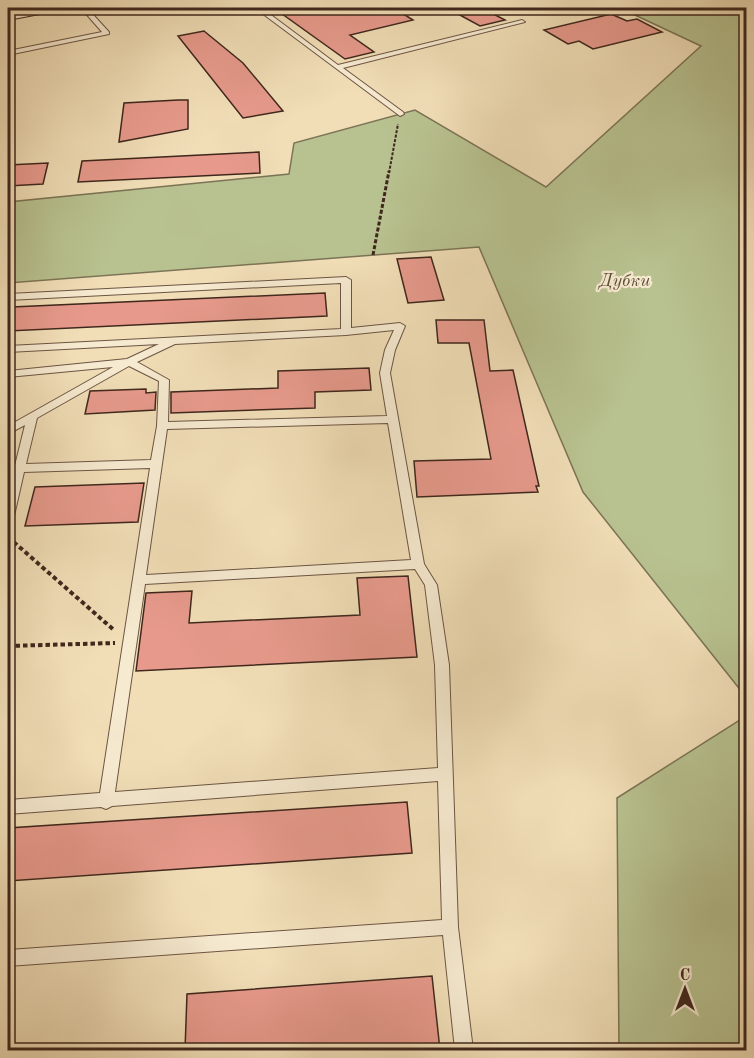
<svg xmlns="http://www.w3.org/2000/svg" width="754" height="1058" viewBox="0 0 754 1058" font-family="'Old Standard TT',serif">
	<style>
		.green { fill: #b8c290; stroke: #7c7456; stroke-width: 1.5 }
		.building { fill: #e79a8c; stroke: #3f271d; stroke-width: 1.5 }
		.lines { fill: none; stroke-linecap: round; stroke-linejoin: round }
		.lane-casing { stroke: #6c5544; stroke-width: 2 }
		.secondary-casing { stroke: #3f271d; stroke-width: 2 }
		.path-far2 { stroke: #3f271d; stroke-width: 2; stroke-dasharray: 3 1.5; stroke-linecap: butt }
		.path-far1 { stroke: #3f271d; stroke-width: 3; stroke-dasharray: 4 2; stroke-linecap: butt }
		.path { stroke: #3f271d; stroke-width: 4; stroke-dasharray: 4.5 3; stroke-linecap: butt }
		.lane { fill: #f6ead0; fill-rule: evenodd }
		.secondary { fill: #f6ead0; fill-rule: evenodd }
		.labels { text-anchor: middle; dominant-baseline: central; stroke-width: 4.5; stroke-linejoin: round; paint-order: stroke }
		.far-park-label { font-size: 18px; font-style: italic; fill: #5d4e3a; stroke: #f6ead0 }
	</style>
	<rect width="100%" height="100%" fill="#f1deb7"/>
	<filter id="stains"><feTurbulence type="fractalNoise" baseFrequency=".00333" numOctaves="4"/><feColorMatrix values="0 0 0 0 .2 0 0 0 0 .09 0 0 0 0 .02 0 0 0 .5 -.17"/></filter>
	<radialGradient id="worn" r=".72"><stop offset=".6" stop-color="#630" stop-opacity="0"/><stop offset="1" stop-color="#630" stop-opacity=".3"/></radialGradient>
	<!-- green -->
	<path class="green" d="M620,8H746V697L583,492L479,247L8,283V202L289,174L294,143L415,110L546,187L701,46Z
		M746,716V1050H619L617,798Z"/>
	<!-- building -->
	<path class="building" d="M282,8H394L413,20L350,35L374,52L345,59L278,11Z
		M447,8H482L505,20L480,26Z
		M611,14L627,21L637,19L662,32L593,49L579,41L568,44L544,30Z
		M204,31L243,63L283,111L243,118L178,36Z
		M178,100H188V129L119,142L124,103Z
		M259,152L260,173L78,182L82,161Z
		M48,163L43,184L8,186V165Z
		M431,257L444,300L408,303L397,259Z
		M325,293L327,316L8,331L12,307Z
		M436,320H484L490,371L513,370L539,486H536L538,492L417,497L414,461L491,459L469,343H438Z
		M369,368L371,390L315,392V408L171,413V392L278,388V371Z
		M146,389V393L156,392L155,410L85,414L90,391Z
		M144,483L138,522L25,526L35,487Z
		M408,576L417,657L136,671L146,593L192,591L189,623L360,615L357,578Z
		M407,802L412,853L8,881V828Z
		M432,976L440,1050H185L187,994Z"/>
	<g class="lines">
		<!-- lane casing -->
		<g class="lane-casing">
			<path id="lane" d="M81,8H87L109,32V34L8,55V51L102,32Z
				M255,8H280L279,9L267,12L338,65L522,20L525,22L343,68L403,112L404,114L400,116Z
				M346,277L351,280V328L400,323L405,326L395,350L390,373L424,564L437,585L449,665L458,927L473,1050H455L443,935L8,966V950L442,920L438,781L112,806L106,809L101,807L8,814V800L100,793L150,468L24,472L14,516L12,519L8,520V494L25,425L8,434V426L113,367L8,377V371L127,359L159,344L8,352V346L341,329V283L8,300V294ZM394,330L385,350L380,373L387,416L168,422L169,380L137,362L175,344L346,335ZM129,366L159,381L157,426L151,460L26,464L37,418ZM388,423L411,560L146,575L167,429ZM415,569L425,585L435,665L438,768L115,792L145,584Z"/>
		</g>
		<!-- secondary casing -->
		<g class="secondary-casing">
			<path id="secondary" d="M19,8H53L50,12L8,20V10Z"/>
		</g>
		<!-- path-far2 -->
		<path class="path-far2" d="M389,173L398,124"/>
		<!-- path-far1 -->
		<path class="path-far1" d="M373,255L389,171"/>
		<!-- path -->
		<path class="path" d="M8,537L115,631
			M8,646L115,643"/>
		<!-- lane -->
		<use href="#lane" class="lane"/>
		<!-- secondary -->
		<use href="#secondary" class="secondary"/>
	</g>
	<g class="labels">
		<!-- far-park labels -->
		<g class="far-park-label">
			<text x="625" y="281">Дубки</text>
		</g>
	</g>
	<!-- margin -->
	<rect width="754" height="1058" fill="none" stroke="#f1deb7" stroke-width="30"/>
	<rect x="9" y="9" width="736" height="1040" fill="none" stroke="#3f271d" stroke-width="3"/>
	<rect x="15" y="15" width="724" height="1028" fill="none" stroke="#3f271d" stroke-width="1.5"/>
	<!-- north arrow -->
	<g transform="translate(685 989)" stroke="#f6ead0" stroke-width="4.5" paint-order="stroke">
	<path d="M0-4.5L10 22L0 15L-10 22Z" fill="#3f271d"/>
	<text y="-9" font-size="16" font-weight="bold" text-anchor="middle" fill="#3f271d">С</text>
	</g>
	<rect width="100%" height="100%" filter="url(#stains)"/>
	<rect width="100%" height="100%" fill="url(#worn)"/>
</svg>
